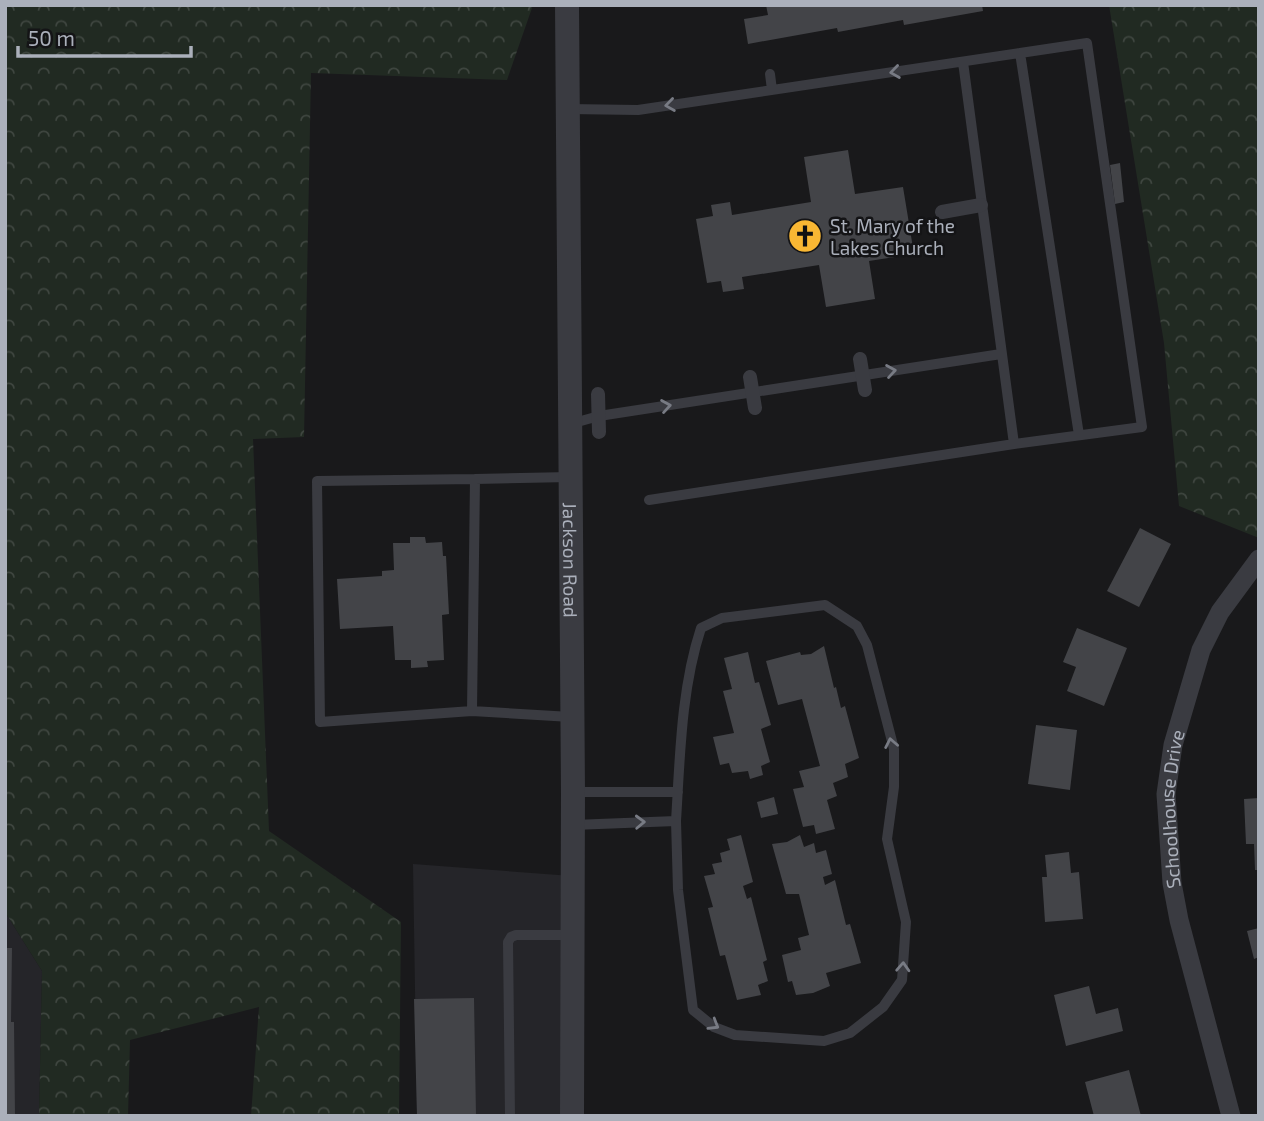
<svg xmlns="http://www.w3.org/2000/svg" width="1264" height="1121" viewBox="0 0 1264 1121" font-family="'Exo 2',sans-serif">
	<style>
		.built { fill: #252529 }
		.forest { fill: url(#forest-crowns) }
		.building { fill: #434448 }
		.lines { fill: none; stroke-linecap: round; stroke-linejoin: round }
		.service { stroke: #3a3b41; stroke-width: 10 }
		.pedestrian { stroke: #3a3b41; stroke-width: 14 }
		.minor { stroke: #3a3b41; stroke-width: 19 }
		.tertiary { stroke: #3a3b41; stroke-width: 24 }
		.oneway { stroke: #787b84 }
		.labels { text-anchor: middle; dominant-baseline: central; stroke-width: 5; stroke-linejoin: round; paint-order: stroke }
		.poi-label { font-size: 19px; fill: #abb0bb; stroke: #141416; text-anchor: start }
		.street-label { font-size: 19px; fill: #abb0bb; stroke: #141416 }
	</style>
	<defs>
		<pattern id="forest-crowns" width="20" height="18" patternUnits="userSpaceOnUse" patternTransform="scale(1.75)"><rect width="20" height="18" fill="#212a22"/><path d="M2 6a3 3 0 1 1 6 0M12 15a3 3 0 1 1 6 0" fill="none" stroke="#3f4640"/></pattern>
	</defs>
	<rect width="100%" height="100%" fill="#19191b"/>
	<!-- built -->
	<path class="built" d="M413,864L572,876V1116H417Z
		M5,912L42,971L39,1116H5Z"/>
	<!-- forest -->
	<path class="forest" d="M5,5H533L507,80L311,73L304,437L253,439L269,831L401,922L399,1116H251L259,1007L130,1040L128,1116H39L42,971L5,912Z
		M1109,5H1259V538L1179,506L1164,343Z"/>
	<!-- building -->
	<path class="building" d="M766,5H982L983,11L904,25L903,20L838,32L837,28L748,44L744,19L768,15Z
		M848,150L855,194L903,187L914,254L869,261L875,299L826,307L819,265L742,277L744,289L723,292L721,281L707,283L696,219L713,216L711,205L730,202L732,215L811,202L804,157Z
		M1120,163L1124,202L1115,204L1110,165Z
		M1140,528L1171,544L1139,607L1107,591Z
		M410,537H425L426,543L442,542L443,556H446L449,614L442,615L444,660L427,661L428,667L411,668V660H395L393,626L340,629L337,579L382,576V571L394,570L393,543H410Z
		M1077,628L1127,648L1104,706L1067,691L1076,667L1063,662Z
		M824,646L834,688L836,687L841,708L845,706L859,758L845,764L848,777L833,783L837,796L827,800L835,829L816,834L814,825L803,827L793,789L804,787L799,771L820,766L802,699L778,705L766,661L800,652L801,655L811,654Z
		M748,652L755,683L759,682L771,725L761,729L770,762L761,766L763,775L750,779L748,771L732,773L729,763L720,765L713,737L734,733L723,691L732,689L724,658Z
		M1036,725L1077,730L1070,790L1028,784Z
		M774,797L778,814L761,818L757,802Z
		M1259,798V870H1255L1254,844H1246L1244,799Z
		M741,835L753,882L743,886L747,899L751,897L767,960L763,962L768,981L758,985L761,995L737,1000L725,955L720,956L708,908L713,907L704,876L715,874L712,864L722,862L720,853L730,850L727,839Z
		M800,835L804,847L814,843L816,853L826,850L832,874L823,877L825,885L835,880L846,925L850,924L861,963L826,973L830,986L813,993L796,995L792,981L788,982L782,955L801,950L798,938L809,935L799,894H786L772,844L787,842Z
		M1069,852L1071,873L1079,872L1083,919L1045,922L1042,877H1047L1045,855Z
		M1259,928V957L1254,959L1247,931Z
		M5,948H12L11,1022H14L15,1116H5Z
		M1089,986L1096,1014L1118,1008L1123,1031L1066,1046L1054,995Z
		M474,998L476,1116H417L414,999Z
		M1129,1070L1141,1116H1094L1085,1082Z"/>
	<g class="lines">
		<!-- service -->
		<path class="service" d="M1020,53L1079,435
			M963,62L1014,444
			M770,74L772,90
			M568,109L638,110L1087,43L1142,427L1014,444L649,500
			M570,424L599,416L1001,354
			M570,477L475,479L472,711L571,717
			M472,711L320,722L317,481L475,479
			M574,792H678
			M573,825L676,821L678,890L693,1010L714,1027L735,1035L824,1041L850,1033L883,1007L902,980L906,922L887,839L894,787V749L867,645L857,626L825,605L722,618L701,628C681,689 680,757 676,821
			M510,1116L508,942L511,937L516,935H572"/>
		<!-- pedestrian -->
		<path class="pedestrian" d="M942,212L981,205
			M860,359L865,390
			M750,377L755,408
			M598,394L599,432"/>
		<!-- minor -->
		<path class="minor" id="s1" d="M1231,1116L1179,920L1172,883L1166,794L1173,745L1201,650L1220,612L1259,559"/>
		<!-- tertiary -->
		<path class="tertiary" id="s2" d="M567,5L573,792L572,1116"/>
	</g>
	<!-- one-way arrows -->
	<defs><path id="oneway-chevron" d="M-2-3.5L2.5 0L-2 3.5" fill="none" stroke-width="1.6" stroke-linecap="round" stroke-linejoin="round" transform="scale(1.75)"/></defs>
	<g class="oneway">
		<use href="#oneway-chevron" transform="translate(895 72) rotate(172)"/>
		<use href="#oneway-chevron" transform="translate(670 105) rotate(172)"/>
		<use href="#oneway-chevron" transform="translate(891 371) rotate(-9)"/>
		<use href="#oneway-chevron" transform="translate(666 406) rotate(-9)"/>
		<use href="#oneway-chevron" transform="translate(891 743) rotate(-101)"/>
		<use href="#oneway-chevron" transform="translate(640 822) rotate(-2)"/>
		<use href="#oneway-chevron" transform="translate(903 967) rotate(-87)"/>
		<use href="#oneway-chevron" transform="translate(714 1025) rotate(31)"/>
	</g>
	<!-- icons -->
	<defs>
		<g id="church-disc" transform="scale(1.75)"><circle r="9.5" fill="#f9b733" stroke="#141416"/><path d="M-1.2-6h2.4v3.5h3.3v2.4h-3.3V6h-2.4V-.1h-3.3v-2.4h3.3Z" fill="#111"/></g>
	</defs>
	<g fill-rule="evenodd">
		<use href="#church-disc" x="805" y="236"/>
	</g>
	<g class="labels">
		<!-- poi labels -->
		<g class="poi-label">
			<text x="830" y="225">St. Mary of the<tspan x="830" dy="22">Lakes Church</tspan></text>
		</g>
		<!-- street labels -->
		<g class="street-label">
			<text stroke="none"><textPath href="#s2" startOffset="555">Jackson Road</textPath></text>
			<text stroke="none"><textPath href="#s1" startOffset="315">Schoolhouse Drive</textPath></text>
		</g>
	</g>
	<!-- border -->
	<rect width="1264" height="1121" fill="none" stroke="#abb0bb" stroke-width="14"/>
	<!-- scale -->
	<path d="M18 46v10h173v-10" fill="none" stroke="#abb0bb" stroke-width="3.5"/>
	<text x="28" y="46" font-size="21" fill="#abb0bb" stroke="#141416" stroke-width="5" paint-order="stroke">50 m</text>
</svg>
